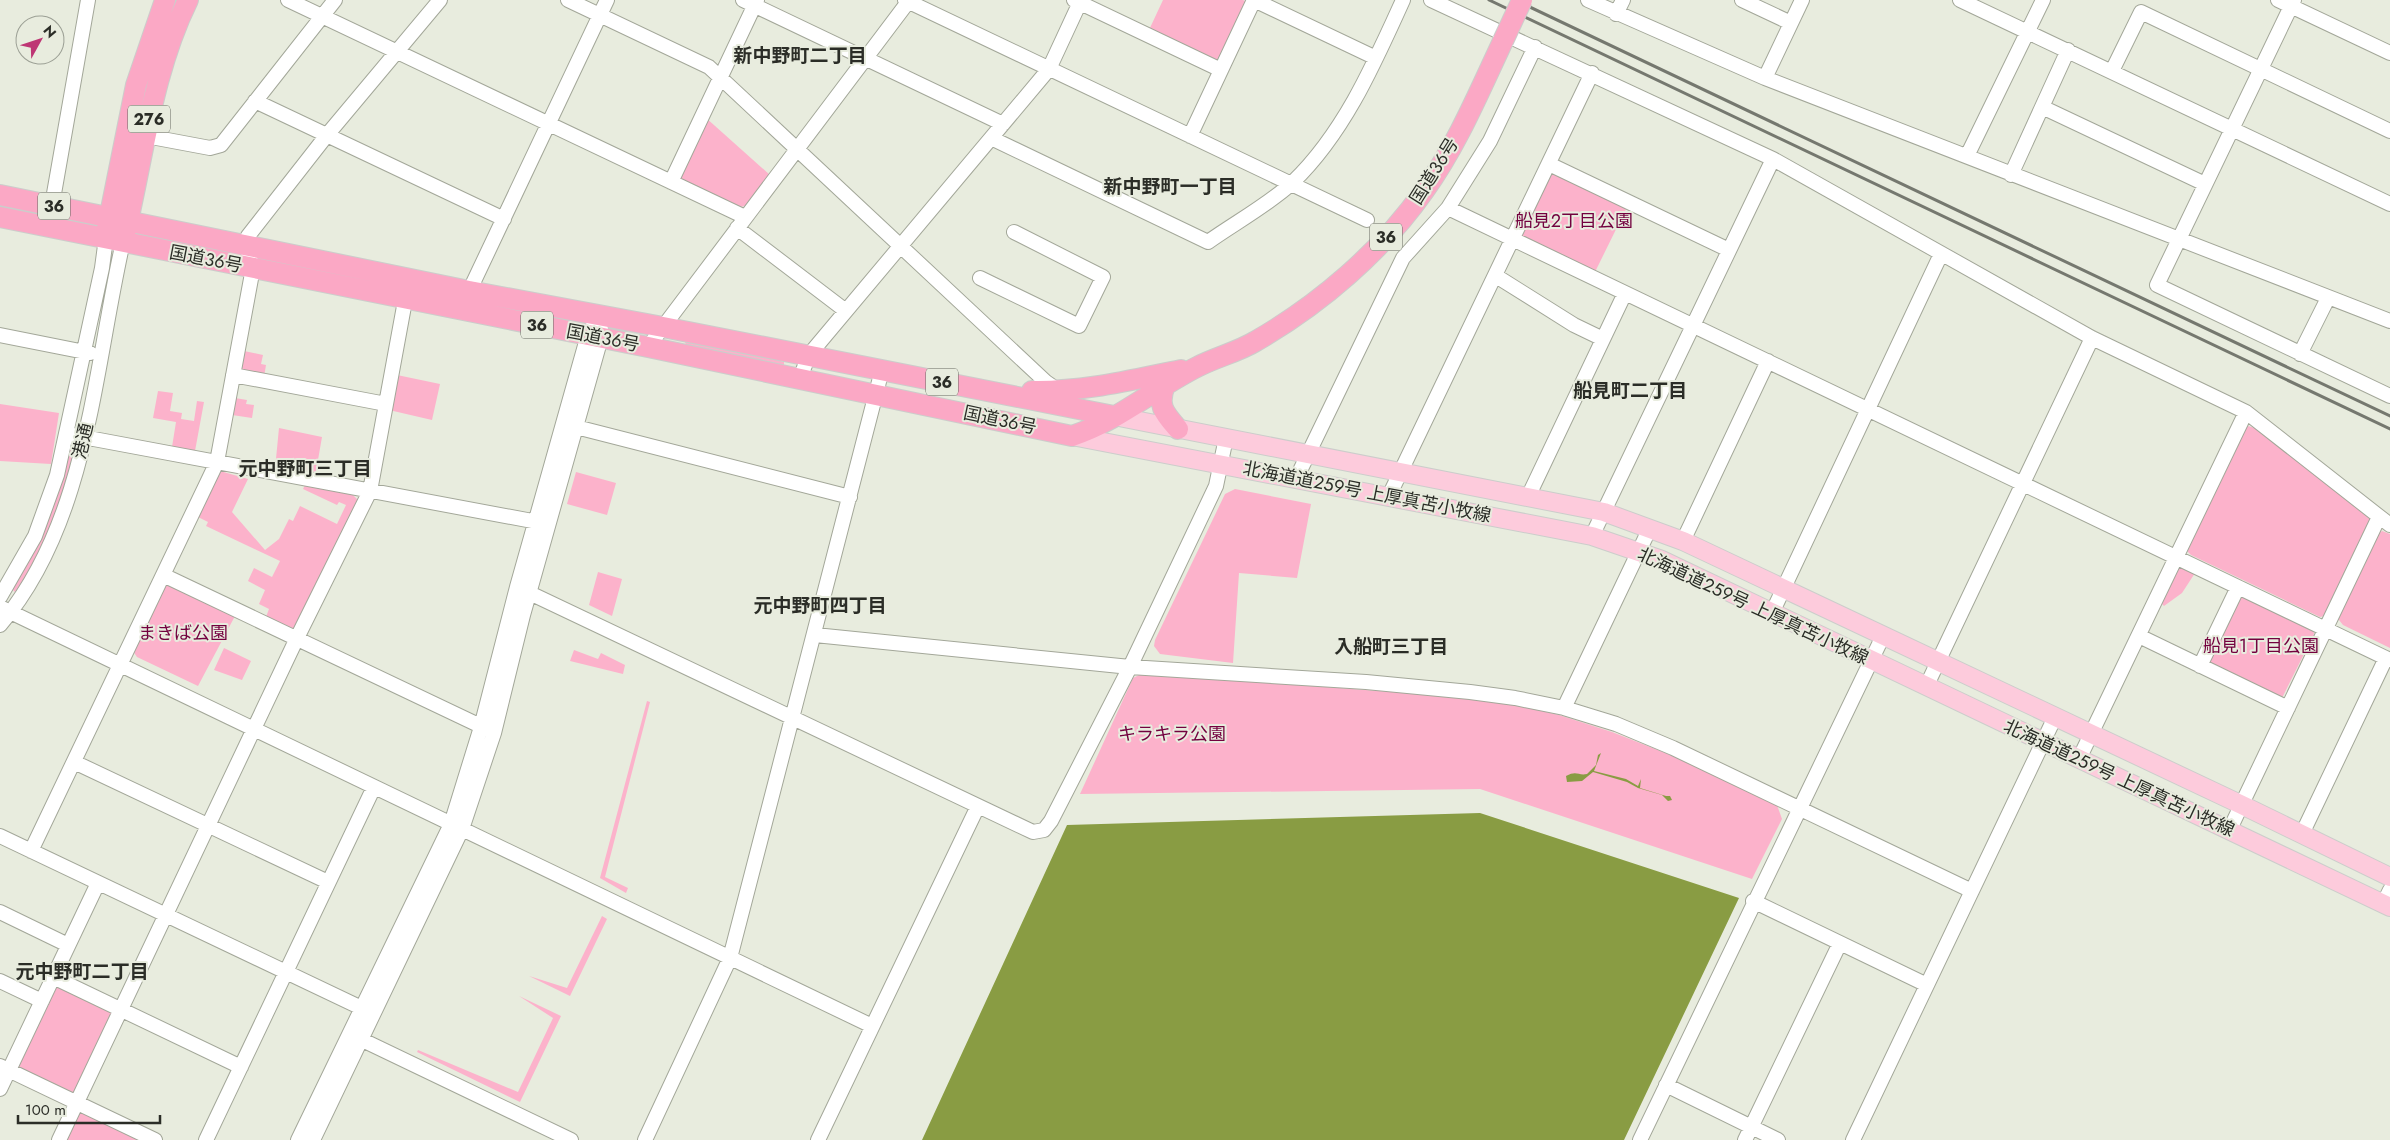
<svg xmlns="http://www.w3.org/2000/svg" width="2390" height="1140" viewBox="0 0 2390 1140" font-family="Jost,'Noto Sans JP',sans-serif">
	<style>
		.green { fill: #fcb2cb }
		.water { fill: #899c43 }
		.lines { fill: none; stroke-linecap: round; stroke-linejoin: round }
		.minor-casing { stroke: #a3a799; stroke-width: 16 }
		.major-casing { stroke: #cccdcb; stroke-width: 20 }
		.highway-casing { stroke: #cccdcb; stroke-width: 22 }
		.minor { stroke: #fff; stroke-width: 14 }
		.major { stroke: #fdcbdc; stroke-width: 18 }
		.highway { stroke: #fba8c5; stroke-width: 20 }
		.rail { stroke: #75786f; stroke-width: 3 }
		.highway-bridge-casing { stroke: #cccdcb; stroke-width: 22; stroke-linecap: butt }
		.highway-bridge { stroke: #fba8c5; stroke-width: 20 }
		.labels { text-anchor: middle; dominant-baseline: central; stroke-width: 4; stroke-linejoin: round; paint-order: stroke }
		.shield { fill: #e8ecde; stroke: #64665e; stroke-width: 1 }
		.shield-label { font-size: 16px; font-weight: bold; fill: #2b2d27 }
		.street-label { font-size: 18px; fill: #2b2d27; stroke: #e8ecde }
		.park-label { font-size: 18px; fill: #73013f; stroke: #e8ecde }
		.neighbourhood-label { font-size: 19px; font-weight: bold; fill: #2b2d27; stroke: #e8ecde }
	</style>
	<rect width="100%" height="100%" fill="#e8ecde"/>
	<!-- green -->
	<path class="green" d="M1163,0H1243L1247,2L1219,63L1149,30Z
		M705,117L770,175L747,205L741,207L678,178Z
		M1551,170L1627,207L1595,272L1522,236Z
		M685,342L758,354L784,362V365L686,345Z
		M244,351L263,355L261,364L266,365L264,377L243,372L240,367Z
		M397,375L440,384L432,420L389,410Z
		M158,391L173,393L170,411L182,413L181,419L194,421L197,401L204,402L195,451L172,447L176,422L153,418Z
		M235,398L247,400L246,404L254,405L252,418L232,415Z
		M0,404L59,413L51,464L0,461Z
		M2248,426L2255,428L2366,512L2370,519L2369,525L2324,616L2320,617L2191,555L2187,551L2243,429Z
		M279,428L322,437L315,477L275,469Z
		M73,446H75L58,512L34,564L15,592L12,589L62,480L70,448Z
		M220,471L248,479L232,512L265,550L279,539L289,519L293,521L300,506L337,524L346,505L339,502L337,505L303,489L305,485L353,495L358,500L297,627L292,629L266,617L269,609L259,604L265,590L248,581L254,568L272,577L280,561L206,526L208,522L198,517Z
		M576,472L616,483L607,515L567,504Z
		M1235,489L1311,504L1297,578L1239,573L1233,663L1160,654L1154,646L1155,640L1225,494Z
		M2382,531L2390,534V648L2343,625L2339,620V615L2377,535Z
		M2181,566L2195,573L2182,593L2164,606L2162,604L2177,569Z
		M598,572L622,579L612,616L589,605Z
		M166,581L235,616L198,686L137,657L133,651Z
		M2240,592L2313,630L2314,634L2282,698L2206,663Z
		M224,648L251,661L242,680L214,670Z
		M574,650L598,659L601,653L625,665L623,674L570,661Z
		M1143,673L1471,698L1515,705L1559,715L1612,732L1668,754L1777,805L1782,819L1752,879L1480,789L1080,794L1133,678Z
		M647,701L650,702L605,877L628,888L626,893L600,878Z
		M602,916L607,919L570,996L529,976L567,988Z
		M53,985L111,1013L113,1021L77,1094L70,1095L15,1068Z
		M519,996L561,1016L520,1102L417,1052L418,1050L518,1092L553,1018Z
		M79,1110L143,1140H65Z"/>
	<!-- water -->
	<path class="water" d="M1601,753L1594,771L1626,779L1638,786L1641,779L1640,788L1666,796H1670L1672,800L1668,801L1662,795L1638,788L1627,782L1593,772L1582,781L1567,782L1566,776C1577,770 1578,776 1587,774L1596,765L1598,755Z
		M1480,813L1739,898L1624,1140H922L1067,825Z"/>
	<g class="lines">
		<!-- minor casing -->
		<g class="minor-casing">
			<path id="minor" d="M288,0L745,217
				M568,0L709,67L1046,382L1059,391
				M743,0L1003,124
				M905,0L1367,220
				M1074,0L1221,70
				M1254,0L1376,58
				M1431,0L1773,159L2092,338L2246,412L2390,525
				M1588,0L1765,78L2390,321
				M1742,0L1791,23
				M1960,0L2390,204
				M2278,0L2390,53
				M2294,0L2157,285L2390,396
				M1616,14L1623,0
				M2112,71L2141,12L2390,131
				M1765,78L1802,0
				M255,101L504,219
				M2042,107L2205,184
				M146,136L210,148L221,145L335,0
				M1190,136L1254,0
				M991,138L1208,242C1233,224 1271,203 1293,182C1344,133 1374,64 1403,0
				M1967,156L2043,0
				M1549,164L1729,250
				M2011,175L2068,50
				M671,182L757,0
				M52,205L88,0
				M1448,208L2390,660
				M737,228L846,311
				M1496,276L1574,325L1603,339
				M980,278L1079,326L1103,277L1014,232
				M466,298L607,0
				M0,335L90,353
				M648,347L908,2
				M2300,354L2328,298
				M233,375L386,404
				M800,378L809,355L1049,69L1081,0
				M576,427L850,497
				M67,434L543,523
				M1296,479L1403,258L1448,208L1490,141L1535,47
				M1389,496L1592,73
				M1528,497L1625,293
				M1592,536L1773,159
				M1683,541L1768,361
				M163,575L489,730
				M517,587L1033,832L1044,830L1051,821L1130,667L1216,486L1226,438
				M0,597L35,536L57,475L102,268L106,238
				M0,607L872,1026
				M1772,613L1941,254
				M0,625C88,522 94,369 123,242
				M815,635L1130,667L1366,682L1470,692L1515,698L1564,708L1616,724L1673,748L1972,891
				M2139,636L2288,708
				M2200,666L2238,587
				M1926,687L2092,338
				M1564,708L1650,528
				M2079,759L2246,412
				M74,762L328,882
				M2229,831L2379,517
				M2302,834L2386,658
				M0,836L370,1012
				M31,851L217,462L253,268L246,245L248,236L327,135L440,0
				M1753,901L1927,985
				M2383,904L2390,890
				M0,912L68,945
				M53,977L241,1067
				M0,981L42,1001
				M354,1036L571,1140
				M0,1066L155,1140
				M1666,1085L1778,1140
				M0,1089L98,883
				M59,1140L297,638L370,491L407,290
				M206,1140L374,787
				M298,1140L451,824L481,727L517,587L588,335L599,315
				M313,1140L462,829L494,733L523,615L601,338V329
				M645,1140L730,958L882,370
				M818,1140L978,806
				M1640,1140L1883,636
				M1745,1140L1840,943
				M1853,1140L2055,717"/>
		</g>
		<!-- major casing -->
		<g class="major-casing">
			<path id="major" d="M1114,416L1604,512L1683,541L2242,805L2390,877
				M1072,436L1592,536L1662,560L2390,907"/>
		</g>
		<!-- highway casing -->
		<g class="highway-casing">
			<path id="highway" d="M0,195L469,291L663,327L1114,416
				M0,217L648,347L1072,436C1118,421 1155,388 1197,367C1216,357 1238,352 1256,341C1320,304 1381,252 1424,191C1457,145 1479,92 1503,41
				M107,229L136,85L165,0
				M125,234C144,155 152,73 188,0
				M1165,385C1157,406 1164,413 1178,429
				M1032,391C1084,392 1131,380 1181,370"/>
		</g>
		<!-- minor -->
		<use href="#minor" class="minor"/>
		<!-- major -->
		<use href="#major" class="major"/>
		<!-- highway -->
		<use href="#highway" class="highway"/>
		<!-- rail -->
		<path class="rail" d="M1489,0L2390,429
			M1515,0L2390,416"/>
		<!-- highway-bridge casing -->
		<g class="highway-bridge-casing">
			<path id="highway-bridge" d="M1503,41L1522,0"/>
		</g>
		<!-- highway-bridge -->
		<use href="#highway-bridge" class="highway-bridge"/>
	</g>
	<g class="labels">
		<!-- shield labels -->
		<g class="shield">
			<rect x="128" y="105.5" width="42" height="27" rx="4"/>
			<rect x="38" y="192.5" width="32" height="27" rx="4"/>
			<rect x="1370" y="223.5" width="32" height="27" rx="4"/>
			<rect x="521" y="311.5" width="32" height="27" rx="4"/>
			<rect x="926" y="368.5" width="32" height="27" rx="4"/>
		</g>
		<g class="shield-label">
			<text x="149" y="119">276</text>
			<text x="54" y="206">36</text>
			<text x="1386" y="237">36</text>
			<text x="537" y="325">36</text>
			<text x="942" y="382">36</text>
		</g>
		<!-- street labels -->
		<g class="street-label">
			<text transform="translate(1434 171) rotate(-58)">国道36号</text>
			<text transform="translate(206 259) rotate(11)">国道36号</text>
			<text transform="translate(603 338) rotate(11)">国道36号</text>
			<text transform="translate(1000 420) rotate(12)">国道36号</text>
			<text transform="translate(83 441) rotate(-77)">港通</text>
			<text transform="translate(1367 492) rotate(11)">北海道道259号 上厚真苫小牧線</text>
			<text transform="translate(1753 606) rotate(25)">北海道道259号 上厚真苫小牧線</text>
			<text transform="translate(2119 778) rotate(25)">北海道道259号 上厚真苫小牧線</text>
		</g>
		<!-- park labels -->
		<g class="park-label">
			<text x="1574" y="221">船見2丁目公園</text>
			<text x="183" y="633">まきば公園</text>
			<text x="2261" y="646">船見1丁目公園</text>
			<text x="1172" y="734">キラキラ公園</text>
		</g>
		<!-- neighbourhood labels -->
		<g class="neighbourhood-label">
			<text x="800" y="55">新中野町二丁目</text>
			<text x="1170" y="186">新中野町一丁目</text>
			<text x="1630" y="390">船見町二丁目</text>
			<text x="305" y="468">元中野町三丁目</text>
			<text x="820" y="605">元中野町四丁目</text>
			<text x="1391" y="646">入船町三丁目</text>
			<text x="82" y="971">元中野町二丁目</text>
		</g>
	</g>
	<!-- north arrow -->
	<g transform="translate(40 40) rotate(50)"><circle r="24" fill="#e8ecde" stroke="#9ca095"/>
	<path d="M0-4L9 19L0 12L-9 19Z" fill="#be3674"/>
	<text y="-8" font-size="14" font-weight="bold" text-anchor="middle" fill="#2b2d27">N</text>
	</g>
	<!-- scale -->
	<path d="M18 1115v8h142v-8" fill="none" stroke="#2b2d27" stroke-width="2.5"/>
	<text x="25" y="1115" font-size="15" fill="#2b2d27" stroke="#e8ecde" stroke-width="4" paint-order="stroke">100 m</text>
</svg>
